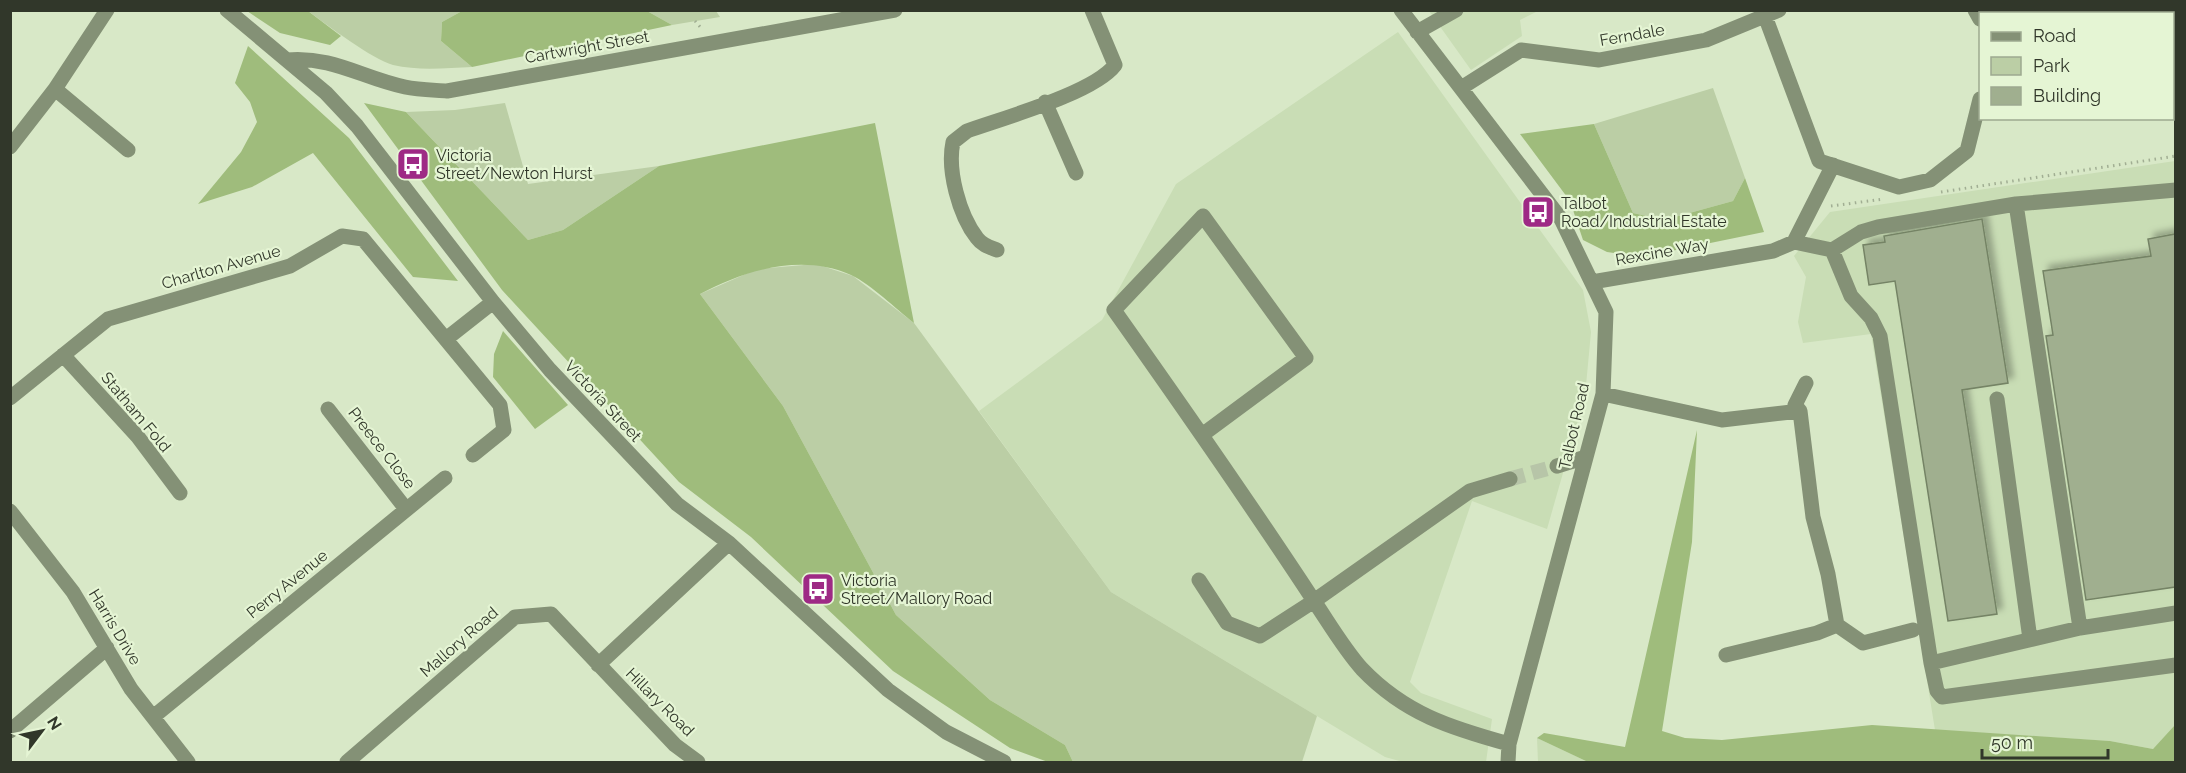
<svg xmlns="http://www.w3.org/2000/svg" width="2186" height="773" viewBox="0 0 2186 773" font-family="Raleway,sans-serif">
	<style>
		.built { fill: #c9ddb5 }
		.green { fill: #bbcea5 }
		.forest { fill: #9fbc7c }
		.building { fill: #a0af8f; stroke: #748365; stroke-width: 1.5; filter: url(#shadow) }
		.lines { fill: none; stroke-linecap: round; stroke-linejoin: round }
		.minor-tunnel { stroke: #b7c5a8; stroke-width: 15; stroke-dasharray: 15 8; stroke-linecap: butt }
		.path { stroke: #a1ae93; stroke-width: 3; stroke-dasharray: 1.5 4.5; stroke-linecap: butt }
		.minor { stroke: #849176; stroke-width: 15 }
		.labels { text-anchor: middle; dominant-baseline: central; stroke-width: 4.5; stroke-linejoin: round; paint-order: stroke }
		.street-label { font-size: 16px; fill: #31372a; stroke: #e5f5d4 }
		.poi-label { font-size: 16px; fill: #31372a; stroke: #e5f5d4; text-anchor: start }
	</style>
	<defs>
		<filter id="shadow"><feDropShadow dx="5.5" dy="-5.5" stdDeviation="3" flood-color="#0004"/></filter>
	</defs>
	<rect width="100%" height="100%" fill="#d8e8c7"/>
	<!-- built -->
	<path class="built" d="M1429,11H1538L1520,20L1522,36L1471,70Z
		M1398,32L1583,290L1591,332L1585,396L1547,529L1472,501L1410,682L1421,693L1492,719L1486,762H1403L1385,757L1111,592L979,411L1102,320L1176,184Z
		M2175,161L2176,725L2153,749L2110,741L1935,730L1871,334L1803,343L1798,322L1806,277L1794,256L1830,212Z
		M1537,738L1588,762H1538Z"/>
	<!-- green -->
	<path class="green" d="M308,11H462L442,22L441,41L472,67C447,68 418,71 393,65C372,59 327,25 308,11Z
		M603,11H716L720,17L672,25L647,11Z
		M1713,88L1745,178L1733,201L1664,220L1633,213L1594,124Z
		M505,103L528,184L659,166L563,230L528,240L406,112L455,110Z
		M816,264L853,276L914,323L1111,592L1317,716L1302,762H1073L1065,745L990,700L896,615L783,406L700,294L757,269Z"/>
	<!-- forest -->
	<path class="forest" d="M247,11H308L341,36L330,45L280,33Z
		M462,11H647L672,25L472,67L441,41L442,22Z
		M248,46L349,138L458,281L413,277L313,153L252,187L198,204L241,152L257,122L250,102L235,83Z
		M364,103L406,112L528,240L563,230L659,166L875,123L914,323C896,309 872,285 851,275C802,253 745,270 700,294L783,406L896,615L990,700L1065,745L1073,762H1048L1010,748L893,671L751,537L679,482L502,290Z
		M1594,124L1633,213L1664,220L1733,201L1745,178L1764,232L1642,257L1607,252L1583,240L1570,201L1520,134Z
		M503,331L568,405L535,429L493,377L494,354Z
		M1697,430L1692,542L1662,731L1685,738L1722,740L1872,725L2110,741L2153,749L2175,725V762H1588L1537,738L1544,733L1625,747Z"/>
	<!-- building -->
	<path class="building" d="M1982,219L2008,383L1962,390L1997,614L1948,621L1895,281L1869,285L1863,245L1885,242L1884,236Z
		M2175,234V587L2086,600L2046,336L2053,335L2043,271L2151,256L2148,239Z"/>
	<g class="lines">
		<!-- minor-tunnel -->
		<path class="minor-tunnel" d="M1510,479L1557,466"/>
		<!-- path -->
		<path class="path" d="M695,21L702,29
			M1941,192L2176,156
			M1831,206L1884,199"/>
		<!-- minor -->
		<path class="minor" d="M227,10L326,93L357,126L493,302L550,370L677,504L729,543L888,690L946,732L1004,762
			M1401,10L1561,219L1606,312L1603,394L1509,744L1508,762
			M1975,10L1980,19
			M2093,10L2094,14
			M2075,14L2080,10
			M1765,16L1819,161L1899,187L1930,180L1967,151L1980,99
			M1417,32L1456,10
			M287,60C333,56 362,78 405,87C418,90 433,90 447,91L895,10
			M1461,88L1521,50L1599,60L1706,40L1779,10
			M55,89L128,150
			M1045,102L1076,173
			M10,147L55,89L107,10
			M2016,204L2080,628
			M1794,242L1832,250L1861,232L1878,227L2016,204L2176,190
			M997,250C989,247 982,245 977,238C959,215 947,170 953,142L967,131C1003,118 1094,93 1115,65L1092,10
			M1832,250L1851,296L1871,318L1880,336L1931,663L1937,691L1942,697L2176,665
			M1592,282L1773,251L1794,242L1833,165
			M446,339L493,302
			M63,355L138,437L180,493
			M1603,394L1722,420L1800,411L1813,517L1828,574L1837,625
			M10,398L108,319L290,266L342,236L363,239L500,405L504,430L473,455
			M1997,399L2030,639
			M328,409L406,509
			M1800,411L1795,405L1806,383
			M1202,435L1306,358L1203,216L1114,310C1182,406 1249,502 1314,601L1470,491L1510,479
			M1557,466L1586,457
			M10,511L73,592L131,689L188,762
			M1199,580L1227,623L1260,636L1314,601C1329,623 1344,649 1362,669C1405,714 1451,728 1509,744
			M1726,655L1817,633L1837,625L1863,643L1913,630
			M1931,663L2080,628L2176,613
			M598,665L729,543
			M153,717L445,478
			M10,731L107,648
			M347,762L515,617L551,614L675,745L698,762"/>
	</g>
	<!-- icons -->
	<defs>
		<g id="bus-square" transform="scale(1.725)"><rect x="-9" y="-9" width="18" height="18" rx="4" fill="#9e2a85" stroke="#e5f5d4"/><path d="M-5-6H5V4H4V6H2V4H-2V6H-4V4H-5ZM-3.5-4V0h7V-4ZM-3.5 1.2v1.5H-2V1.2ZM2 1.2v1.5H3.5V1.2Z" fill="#fff"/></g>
	</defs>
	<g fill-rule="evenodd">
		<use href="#bus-square" x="413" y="164"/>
		<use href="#bus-square" x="1538" y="212"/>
		<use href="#bus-square" x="818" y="589"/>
	</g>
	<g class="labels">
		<!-- street labels -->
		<g class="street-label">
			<text transform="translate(1632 35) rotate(-10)">Ferndale</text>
			<text transform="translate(587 47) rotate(-10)">Cartwright Street</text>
			<text transform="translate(1662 252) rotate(-10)">Rexcine Way</text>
			<text transform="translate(221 267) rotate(-16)">Charlton Avenue</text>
			<text transform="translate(603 401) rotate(47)">Victoria Street</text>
			<text transform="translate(136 412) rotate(50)">Statham Fold</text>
			<text transform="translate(1574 426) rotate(-77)">Talbot Road</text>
			<text transform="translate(382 448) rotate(52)">Preece Close</text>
			<text transform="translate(287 584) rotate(-39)">Perry Avenue</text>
			<text transform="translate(115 627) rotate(59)">Harris Drive</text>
			<text transform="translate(459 642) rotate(-41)">Mallory Road</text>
			<text transform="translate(660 702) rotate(45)">Hillary Road</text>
		</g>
		<!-- poi labels -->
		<g class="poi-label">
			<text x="436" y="155">Victoria<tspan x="436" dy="18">Street/Newton Hurst</tspan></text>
			<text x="1561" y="203">Talbot<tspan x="1561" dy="18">Road/Industrial Estate</tspan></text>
			<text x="841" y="580">Victoria<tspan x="841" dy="18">Street/Mallory Road</tspan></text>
		</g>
	</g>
	<!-- border -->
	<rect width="2186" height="773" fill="none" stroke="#31372a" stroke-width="24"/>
	<!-- legend -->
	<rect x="1979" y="12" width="195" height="108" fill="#e5f5d4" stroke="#9da990" stroke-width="1.5"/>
	<rect x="1991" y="32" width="30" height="9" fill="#849176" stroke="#9da990" stroke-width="1.5"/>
	<text x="2033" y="42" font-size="18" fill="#31372a">Road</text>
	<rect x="1991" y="57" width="30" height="18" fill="#bbcea5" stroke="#9da990" stroke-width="1.5"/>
	<text x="2033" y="72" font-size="18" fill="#31372a">Park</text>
	<rect x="1991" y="87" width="30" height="18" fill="#a0af8f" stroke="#9da990" stroke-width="1.5"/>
	<text x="2033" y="102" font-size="18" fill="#31372a">Building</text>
	<!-- north arrow -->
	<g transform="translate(42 731) rotate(58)" stroke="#e5f5d4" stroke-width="4.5" paint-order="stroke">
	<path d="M0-4.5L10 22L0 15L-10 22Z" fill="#31372a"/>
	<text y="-9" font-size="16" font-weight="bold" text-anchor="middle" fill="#31372a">N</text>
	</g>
	<!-- scale -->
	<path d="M1982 749v9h126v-9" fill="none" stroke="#31372a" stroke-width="3"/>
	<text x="1991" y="749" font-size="18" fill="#31372a" stroke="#e5f5d4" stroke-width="4.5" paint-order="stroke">50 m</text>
</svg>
